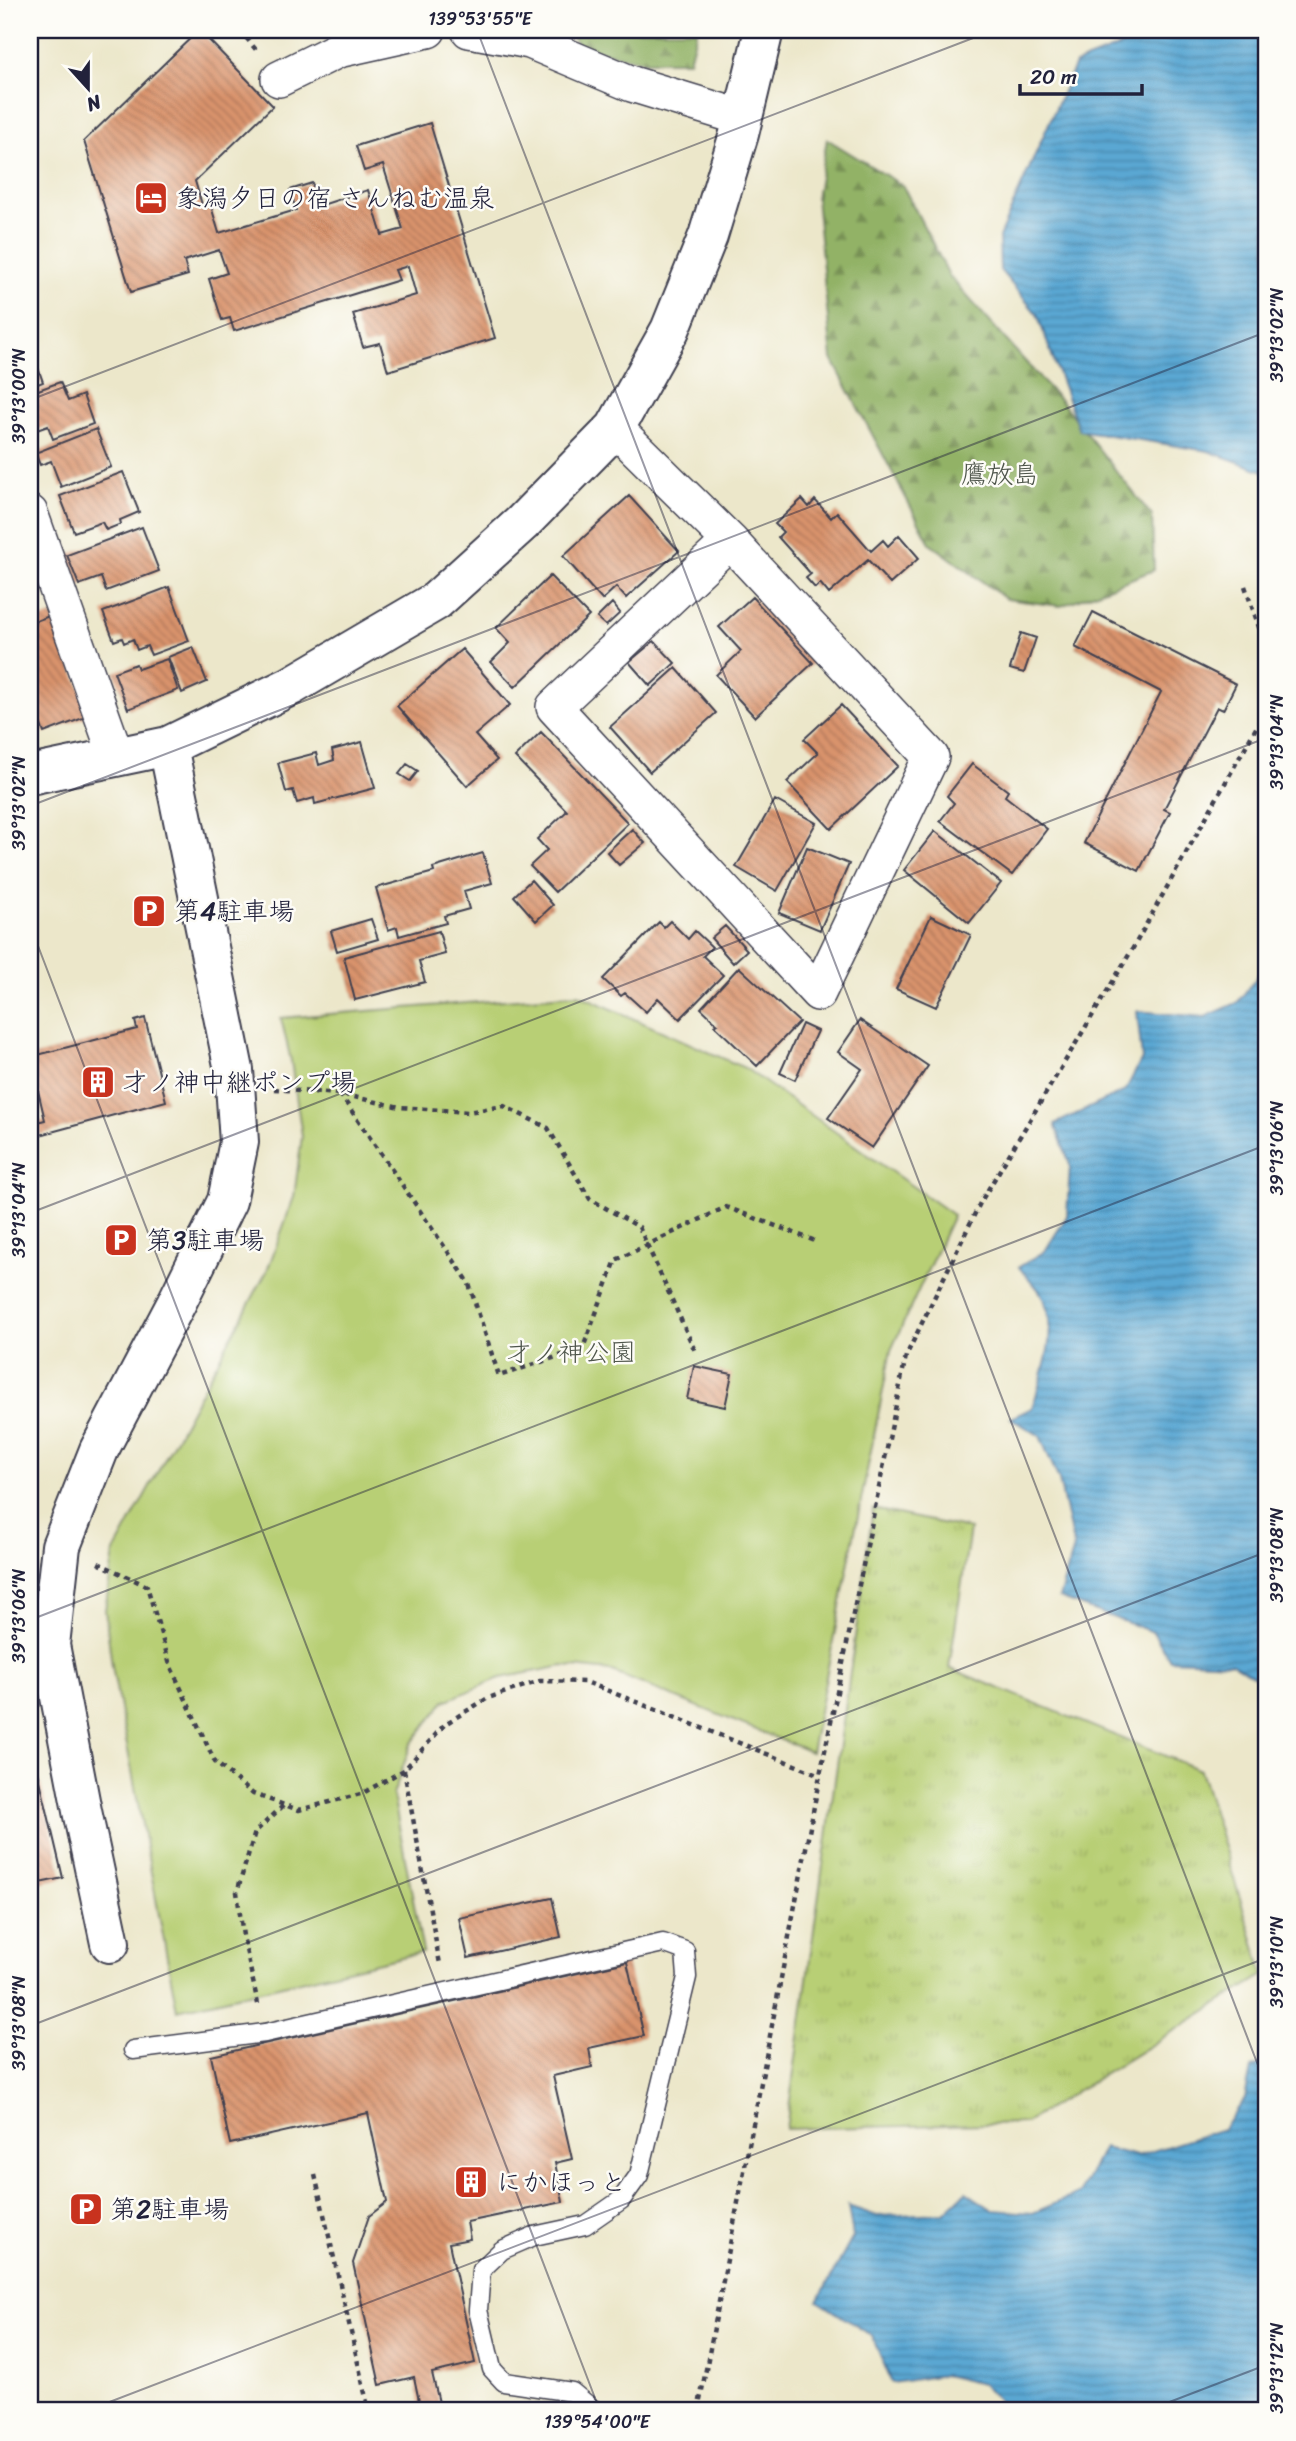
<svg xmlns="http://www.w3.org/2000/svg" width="1296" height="2441" viewBox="0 0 1296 2441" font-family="Sriracha,'Klee One',sans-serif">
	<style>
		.grass { fill: url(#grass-tufts); stroke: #6d7858; stroke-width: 2 }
		.forest { fill: url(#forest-firs); stroke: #5a6a50; stroke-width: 2 }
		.park { fill: #b8cf74; stroke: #6d7858; stroke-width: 2 }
		.water { fill: url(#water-rules); stroke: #3e6487; stroke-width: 2 }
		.building { fill: url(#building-back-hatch) }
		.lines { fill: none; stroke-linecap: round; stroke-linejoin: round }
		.service-casing { stroke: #404050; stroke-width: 21 }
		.minor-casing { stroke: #404050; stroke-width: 38 }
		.tertiary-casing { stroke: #404050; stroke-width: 42 }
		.path { stroke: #404050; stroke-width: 4.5; stroke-dasharray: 5 5; stroke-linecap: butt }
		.service { stroke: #fff; stroke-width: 18 }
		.minor { stroke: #fff; stroke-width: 35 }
		.tertiary { stroke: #fff; stroke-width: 38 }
		.ticks { fill: none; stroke: #22223b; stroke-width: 2; stroke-opacity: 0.45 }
		.labels { text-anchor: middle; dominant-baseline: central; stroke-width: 5; stroke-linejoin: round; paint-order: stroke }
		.poi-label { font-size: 26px; fill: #22223b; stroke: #fdfcf7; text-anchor: start }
		.park-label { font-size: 26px; fill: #4f564c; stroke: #fdfcf7 }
		.neatline { fill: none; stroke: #22223b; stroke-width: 2.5 }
		.ticks-label { font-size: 18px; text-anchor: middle; fill: #22223b }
	</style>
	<defs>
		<pattern id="grass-tufts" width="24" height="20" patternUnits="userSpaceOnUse" patternTransform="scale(1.75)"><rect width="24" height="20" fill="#b8cf74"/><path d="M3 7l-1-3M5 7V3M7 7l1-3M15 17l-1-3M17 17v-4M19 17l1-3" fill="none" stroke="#9eb165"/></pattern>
		<pattern id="forest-firs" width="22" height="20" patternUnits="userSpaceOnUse" patternTransform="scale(1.75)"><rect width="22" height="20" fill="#92b266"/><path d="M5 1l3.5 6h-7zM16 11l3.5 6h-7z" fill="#779055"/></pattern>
		<pattern id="water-rules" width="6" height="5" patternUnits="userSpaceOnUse" patternTransform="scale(1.75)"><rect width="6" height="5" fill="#5aa7d3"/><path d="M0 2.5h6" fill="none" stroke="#4a88ac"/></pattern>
		<pattern id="building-back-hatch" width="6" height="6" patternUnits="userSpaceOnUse" patternTransform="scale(1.75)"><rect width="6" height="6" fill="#d9936c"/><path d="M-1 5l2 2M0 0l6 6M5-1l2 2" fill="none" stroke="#b0785a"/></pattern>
	</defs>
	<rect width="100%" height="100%" fill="#fdfcf7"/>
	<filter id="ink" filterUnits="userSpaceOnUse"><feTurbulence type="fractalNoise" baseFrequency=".0143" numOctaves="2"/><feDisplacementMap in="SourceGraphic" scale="14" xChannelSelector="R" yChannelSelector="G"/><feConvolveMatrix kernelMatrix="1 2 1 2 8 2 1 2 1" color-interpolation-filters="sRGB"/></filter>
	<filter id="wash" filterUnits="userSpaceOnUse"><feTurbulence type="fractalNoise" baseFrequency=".00686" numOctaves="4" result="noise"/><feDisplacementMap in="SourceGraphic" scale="28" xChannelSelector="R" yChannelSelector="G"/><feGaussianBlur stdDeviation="1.57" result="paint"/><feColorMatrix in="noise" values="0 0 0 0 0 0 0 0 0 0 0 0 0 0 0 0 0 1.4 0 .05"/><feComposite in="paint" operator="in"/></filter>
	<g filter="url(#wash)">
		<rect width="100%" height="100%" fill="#ece7ca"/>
		<!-- grass -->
		<path class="grass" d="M873,1509L970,1529L949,1668L1200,1770L1264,1975L1025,2123L786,2129Z"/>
		<!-- forest -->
		<path class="forest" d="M567,30H697L689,61H643L579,46Z
			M827,139L903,186L950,277L1063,404L1152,516L1154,570L1061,606L1006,599L930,543L832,359L816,198Z"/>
		<!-- park -->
		<path class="park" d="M578,994L745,1068L953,1215L891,1350L811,1752L610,1671L564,1666L500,1678L445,1701L411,1744L393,1795L423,1952L177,2010L112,1666L105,1610L114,1552L267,1271L294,1197L302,1136L291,1061L281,1018Z"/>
		<!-- water -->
		<path class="water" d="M1161,30H1266V472L1208,451L1079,430L1037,314L1000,270L999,237L1075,64Z
			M1266,965V1683L1232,1663L1170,1660L1153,1632L1059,1598L1074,1548L1059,1480L1040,1436L1011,1418L1032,1408C1043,1373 1061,1327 1040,1292C1034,1283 1025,1275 1019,1267L1045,1251L1067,1216L1070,1165L1055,1124L1125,1091L1142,1059L1137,1011L1205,1017L1237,1003Z
			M1266,2063V2411H1008L982,2384L943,2375L892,2383L872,2336L818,2301L853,2237L848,2206L877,2216L944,2213L966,2192L993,2210L1033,2213L1080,2193L1103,2148L1137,2156L1223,2129L1245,2099L1251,2068Z"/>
		<g id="blocks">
			<!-- building -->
			<path class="building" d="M199,30L273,106L195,181L203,208L211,206L219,233L296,210L290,190L312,183L319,206L368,190L382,235L403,229L383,165L364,171L356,146L430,123L495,338L388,371L380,343L363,347L353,314L416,295L408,266L395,270L399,280L234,331L230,318L222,320L209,279L227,273L219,250L184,261L188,275L131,292L84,141Z
				M34,357L43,382L30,387V358Z
				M60,382L68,401L83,395L93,424L53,439L48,426L34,431L30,421V393Z
				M96,429L111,467L61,487L51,461L40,465L35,453Z
				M123,472L139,512L120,520L121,524L106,530L102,522L74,532L60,496Z
				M629,496L679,551L626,598L616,587L602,600L563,556Z
				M802,499L809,507L815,500L831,518L837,512L871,551L883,540L888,546L899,535L919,558L890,584L868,560L829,594L820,583L815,588L806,578L811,574L778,537L783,532L775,524Z
				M142,527L159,571L106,591L101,577L79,585L67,555Z
				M550,576L589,616L515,687L491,662L510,643L496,628Z
				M169,587L189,641L151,655L147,646L137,650L133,639L124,643L122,638L114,641L103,612Z
				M752,597L813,663L755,717L716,675L741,651L719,627Z
				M612,603L620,613L606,626L597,618Z
				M1093,612L1236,684L1223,710L1217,707L1164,809L1170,812L1139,871L1084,843L1161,692L1075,647Z
				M52,615L91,715L44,733L30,696V623Z
				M1021,633L1036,638L1024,673L1010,669Z
				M654,641L675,663L650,686L629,662Z
				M193,647L207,682L182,693L168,657Z
				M462,649L510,705L475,735L497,760L467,786L397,706Z
				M167,659L178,690L128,709L114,672L136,664L138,669Z
				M676,668L716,713L650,772L610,727Z
				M841,705L898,766L831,829L787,782L818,753L804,739Z
				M541,732L628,823L555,892L530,866L547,850L537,839L567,811L515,757Z
				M362,742L375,788L315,804L314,798L297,803L293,790L286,792L278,763L316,753L319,765L334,760L332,750Z
				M407,764L418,771L410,781L399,774Z
				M972,764L1008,791L1005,796L1047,829L1012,875L940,821L954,803L947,796Z
				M775,800L816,823L777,891L736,867Z
				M632,829L645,843L619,865L607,852Z
				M935,831L1001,883L969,923L904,870Z
				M807,847L849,864L820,930L779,913Z
				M483,853L492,883L464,891L469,909L444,916L446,923L399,936L397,927L388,930L376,888L434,872L433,868Z
				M531,880L553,905L536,921L514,896Z
				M931,916L971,935L936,1007L896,989Z
				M371,919L378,939L337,951L331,931Z
				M670,921L688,939L695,931L712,947L703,956L723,975L680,1019L658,998L646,1012L625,993L621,996L603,979L659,922L664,927Z
				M725,926L747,950L733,963L711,938Z
				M439,931L445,954L419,961L425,982L355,1000L344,957Z
				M739,967L799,1022L757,1066L715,1026L718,1024L701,1008Z
				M145,1018L166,1101L40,1135L37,1122L45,1120L30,1057L137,1029L135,1021Z
				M860,1020L928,1066L872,1148L828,1118L862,1069L838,1052Z
				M802,1024L817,1031L795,1080L780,1073Z
				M694,1366L732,1374L725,1407L687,1399Z
				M30,1738L63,1878L30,1885Z
				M552,1898L561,1937L468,1958L459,1918Z
				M627,1962L644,2036L589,2048L592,2067L553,2076L572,2159L555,2163L563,2202L467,2222L470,2239L449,2243L475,2363L432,2373L441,2411H401L420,2406L414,2377L380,2385L353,2263L369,2216L387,2202L368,2113L230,2144L211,2056Z"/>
		</g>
	</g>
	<g filter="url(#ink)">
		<use href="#blocks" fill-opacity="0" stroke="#404050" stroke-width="2"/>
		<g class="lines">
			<!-- service casing -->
			<g class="service-casing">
				<path id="service" d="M133,2050L265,2033L663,1943L685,1951L687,1977L639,2175L621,2200L585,2225L534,2236L502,2250L481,2270L478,2310L492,2369L504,2382L572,2392L595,2411"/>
			</g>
			<!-- minor casing -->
			<g class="minor-casing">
				<path id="minor" d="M469,30L530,41L632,84L743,118
					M279,79L338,50L428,30
					M615,428L730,541L931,757L818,993L554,707L730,541
					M30,513L117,758"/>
			</g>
			<!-- tertiary casing -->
			<g class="tertiary-casing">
				<path id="tertiary" d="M30,775L168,746L291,686L436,601L522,523L615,428L670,330L708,236L739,134L764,30
					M110,1943L82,1811L50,1645L61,1546L99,1450L176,1304L227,1201L239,1142L234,1070L168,746"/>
			</g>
			<!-- path -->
			<path class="path" d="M240,30L257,51
				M1245,586L1266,648
				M274,1089L340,1094L400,1107L468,1112L504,1106L548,1128L590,1199L639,1227L696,1353
				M340,1094L468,1281L499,1376L583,1348L616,1260L726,1207L818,1242
				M98,1563L147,1586L170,1665L215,1762L253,1794L299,1810L361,1794L404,1770L445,1724L488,1698L540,1681L586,1682L820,1775
				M404,1770L440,1964
				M258,2004L243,1936L237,1892L255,1832L284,1805
				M315,2175L369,2411
				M698,2411L820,1775L906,1356L980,1203L1133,948L1266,710"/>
			<!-- service -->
			<use href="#service" class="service"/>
			<!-- minor -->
			<use href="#minor" class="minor"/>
			<!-- tertiary -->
			<use href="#tertiary" class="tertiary"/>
		</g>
	</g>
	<!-- ticks -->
	<path class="ticks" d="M477,30L1266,2086M30,400L994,30M30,806L1266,332M30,925L600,2411M30,1213L1266,738M30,1620L1266,1145M30,2026L1266,1552M86,2411L1266,1958M1146,2411L1266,2365"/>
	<!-- icons -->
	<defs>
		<g id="hotel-square" transform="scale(1.75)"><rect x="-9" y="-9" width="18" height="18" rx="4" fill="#c8321e" stroke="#fdfcf7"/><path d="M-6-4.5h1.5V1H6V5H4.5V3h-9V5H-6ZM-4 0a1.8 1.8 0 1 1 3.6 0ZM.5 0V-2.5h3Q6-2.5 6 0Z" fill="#fff"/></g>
		<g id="parking-square" transform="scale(1.75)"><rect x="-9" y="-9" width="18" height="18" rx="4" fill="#c8321e" stroke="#fdfcf7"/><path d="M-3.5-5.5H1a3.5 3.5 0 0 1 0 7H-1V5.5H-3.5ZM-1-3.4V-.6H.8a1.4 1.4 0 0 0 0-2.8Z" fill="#fff"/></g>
		<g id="building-square" transform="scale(1.75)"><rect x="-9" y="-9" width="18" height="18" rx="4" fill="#c8321e" stroke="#fdfcf7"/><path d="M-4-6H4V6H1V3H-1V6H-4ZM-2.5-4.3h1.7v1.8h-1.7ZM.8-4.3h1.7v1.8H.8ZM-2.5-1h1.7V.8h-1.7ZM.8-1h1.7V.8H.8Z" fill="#fff"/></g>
	</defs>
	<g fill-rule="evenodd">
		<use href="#hotel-square" x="151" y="198"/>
		<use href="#parking-square" x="149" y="911"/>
		<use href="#building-square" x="98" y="1082"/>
		<use href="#parking-square" x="121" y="1240"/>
		<use href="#building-square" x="471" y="2182"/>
		<use href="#parking-square" x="86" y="2209"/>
	</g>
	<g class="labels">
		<!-- poi labels -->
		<g class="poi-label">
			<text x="176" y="198">象潟夕日の宿 さんねむ温泉</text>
			<text x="174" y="911">第4駐車場</text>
			<text x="122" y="1082">才ノ神中継ポンプ場</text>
			<text x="146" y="1240">第3駐車場</text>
			<text x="496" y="2182">にかほっと</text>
			<text x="110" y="2209">第2駐車場</text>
		</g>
		<!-- park labels -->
		<g class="park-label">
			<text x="1000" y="474">鷹放島</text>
			<text x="571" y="1352">才ノ神公園</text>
		</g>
	</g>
	<!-- margin -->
	<rect width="1296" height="2441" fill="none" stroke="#fdfcf7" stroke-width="77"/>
	<!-- north arrow -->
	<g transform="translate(88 88) rotate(159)" stroke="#fdfcf7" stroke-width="5" paint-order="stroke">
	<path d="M0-5L12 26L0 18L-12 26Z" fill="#22223b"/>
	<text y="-10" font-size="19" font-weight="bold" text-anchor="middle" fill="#22223b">N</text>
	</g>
	<!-- scale -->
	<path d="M1020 84v10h122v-10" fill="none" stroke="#22223b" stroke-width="3.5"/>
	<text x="1030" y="84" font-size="21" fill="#22223b" stroke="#fdfcf7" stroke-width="5" paint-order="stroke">20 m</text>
	<rect x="38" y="38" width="1220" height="2364" class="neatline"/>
	<g class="ticks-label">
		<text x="480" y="25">139°53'55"E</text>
		<text transform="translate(1277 335) rotate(-90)" y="6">39°13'02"N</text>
		<text transform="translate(19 396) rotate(-90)" y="6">39°13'00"N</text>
		<text transform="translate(1277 742) rotate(-90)" y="6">39°13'04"N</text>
		<text transform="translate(19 803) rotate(-90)" y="6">39°13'02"N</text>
		<text transform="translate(1277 1148) rotate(-90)" y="6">39°13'06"N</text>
		<text transform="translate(19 1210) rotate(-90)" y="6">39°13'04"N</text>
		<text transform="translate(1277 1555) rotate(-90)" y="6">39°13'08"N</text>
		<text transform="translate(19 1616) rotate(-90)" y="6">39°13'06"N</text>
		<text transform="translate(1277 1962) rotate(-90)" y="6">39°13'10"N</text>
		<text transform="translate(19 2023) rotate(-90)" y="6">39°13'08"N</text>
		<text transform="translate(1277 2368) rotate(-90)" y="6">39°13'12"N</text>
		<text x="597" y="2428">139°54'00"E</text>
	</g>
</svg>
